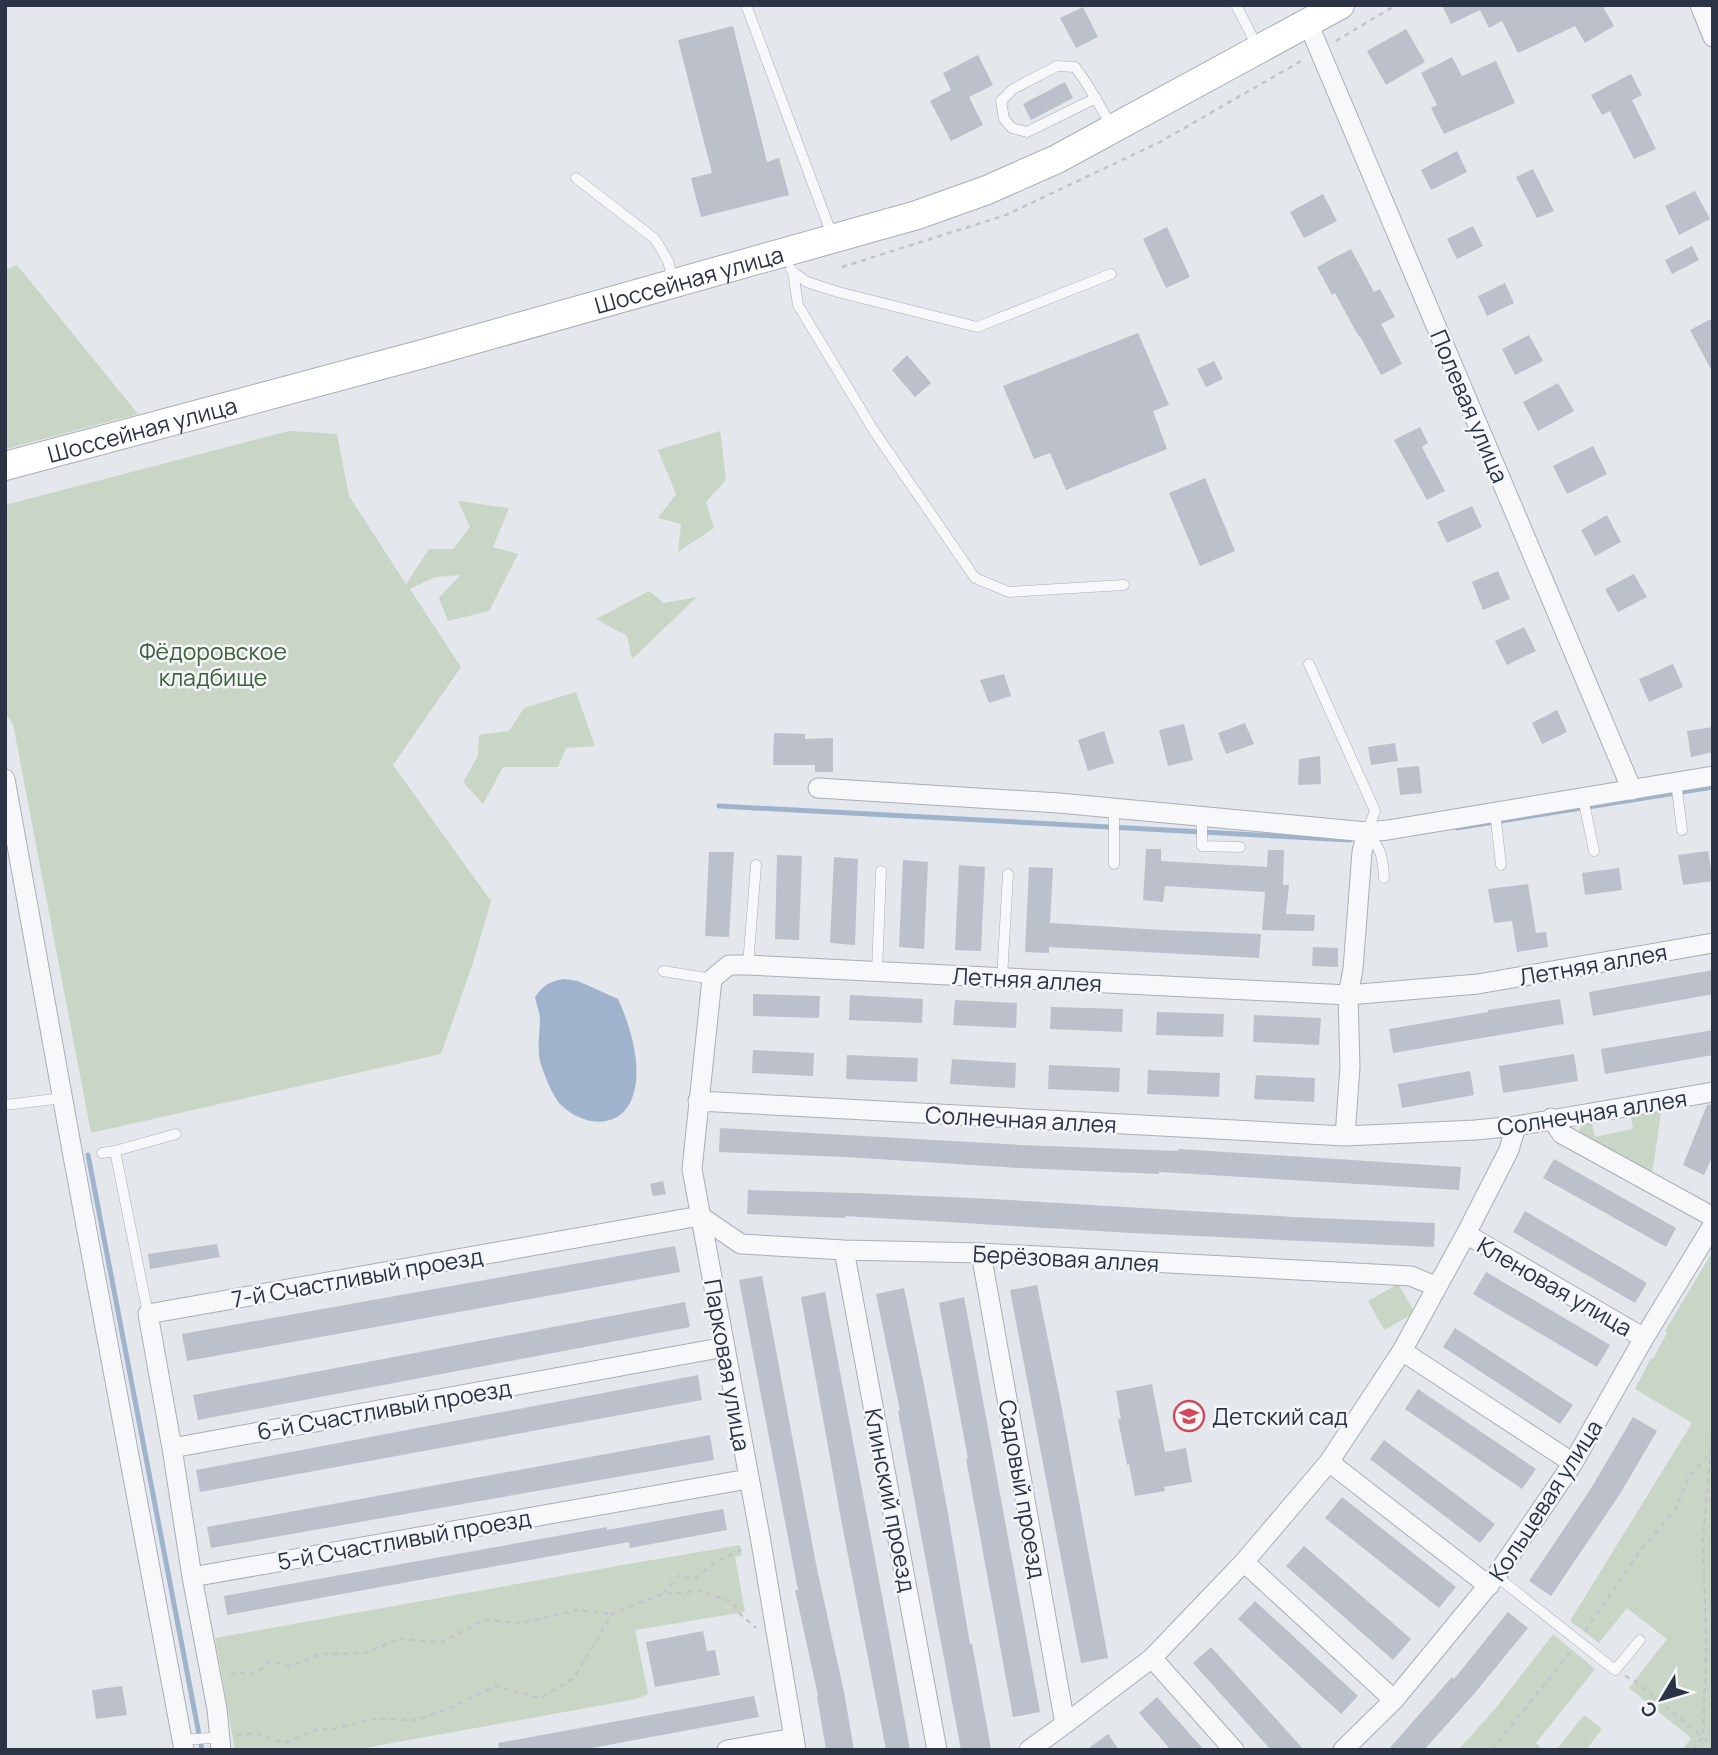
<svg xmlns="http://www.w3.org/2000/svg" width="1718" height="1755" viewBox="0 0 1718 1755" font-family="Manrope,sans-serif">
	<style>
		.green { fill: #c9d6c5 }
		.water { fill: #9fb4cc }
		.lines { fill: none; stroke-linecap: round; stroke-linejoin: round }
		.stream { stroke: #9fb4cc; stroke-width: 5 }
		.building { fill: #bbc0ca }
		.service-casing { stroke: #a9aeb7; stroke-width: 11 }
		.minor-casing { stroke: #a9aeb7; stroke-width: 21 }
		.secondary-casing { stroke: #a9aeb7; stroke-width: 30 }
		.path { stroke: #c2c5cb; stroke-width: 2.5; stroke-dasharray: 5 5; stroke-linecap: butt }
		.service { stroke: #f7f8fa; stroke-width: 10 }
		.minor { stroke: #f7f8fa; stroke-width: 19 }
		.secondary { stroke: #fff; stroke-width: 28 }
		.labels { text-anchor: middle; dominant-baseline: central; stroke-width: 5; stroke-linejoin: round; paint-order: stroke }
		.street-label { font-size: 23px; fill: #2b3445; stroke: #f4f6f9 }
		.park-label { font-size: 23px; fill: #3f6138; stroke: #f4f6f9 }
		.poi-label { font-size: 23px; fill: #2b3445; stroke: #f4f6f9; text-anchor: start }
	</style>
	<rect width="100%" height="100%" fill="#e4e7ec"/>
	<!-- green -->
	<path class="green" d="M17,265L138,414L5,449V270Z
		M289,431L337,434L349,496L406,584L429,549H453L470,527L458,501L509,508L493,547L518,554L489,611L448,621L439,598L460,575L435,577L410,589L461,667L393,765L491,901L472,966L441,1054L91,1133L13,724L5,712V505Z
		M720,431L726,480L706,502L714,528L678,552L681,524L658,518L676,494L658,450Z
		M649,591L664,603L697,597L632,659L627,636L596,619Z
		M576,692L595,746L566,748L558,767H503L483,804L463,782L478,756L479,735L509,731L524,708Z
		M1662,1106L1652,1175L1581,1139L1579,1129L1591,1119L1595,1137L1633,1129L1630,1111Z
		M1713,1251V1750H1682L1691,1738L1629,1688L1667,1639L1627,1608L1599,1643L1570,1621L1692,1423L1635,1389L1651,1358L1653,1359L1667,1333L1665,1331Z
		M1398,1284L1415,1313L1384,1330L1368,1301Z
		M740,1545L742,1555L735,1557L745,1612L635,1630L648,1694L636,1699L354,1750H235L215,1638L623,1565Z
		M1553,1634L1595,1669L1536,1743L1543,1750H1458L1496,1708Z
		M1584,1715L1602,1729L1586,1750H1556Z"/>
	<!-- water -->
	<path class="water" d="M564,979L578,981L618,999C631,1027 645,1073 630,1103C615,1131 580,1124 561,1105C553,1097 543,1072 540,1061C537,1048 540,1031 540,1017C539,1010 536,1004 535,997C543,985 551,981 564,979Z"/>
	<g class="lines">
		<!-- stream -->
		<path class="stream" d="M719,806L1350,840
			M1457,828L1713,787
			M88,1155L202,1750"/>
	</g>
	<!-- building -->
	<path class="building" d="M1442,5H1602L1614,26L1585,43L1575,26L1518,53L1502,21L1489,28L1480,10L1451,24Z
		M1083,7L1098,37L1076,48L1060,18Z
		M733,26L767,162L779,158L789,195L701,217L691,178L712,173L678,40Z
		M1406,29L1425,62L1386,85L1367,51Z
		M978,55L993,85L969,97L983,125L951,141L930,101L951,90L943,73Z
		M1452,57L1462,76L1496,61L1515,103L1444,134L1431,108L1437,105L1421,73Z
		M1631,74L1642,95L1632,100L1656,149L1634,159L1610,111L1602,115L1591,95Z
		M1065,82L1073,98L1031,120L1023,104Z
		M1457,151L1467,172L1431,190L1421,170Z
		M1533,169L1554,211L1537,218L1516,177Z
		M1695,191L1710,219L1679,235L1665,206Z
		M1323,194L1337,221L1304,238L1290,212Z
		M1473,226L1483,246L1457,259L1447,239Z
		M1167,227L1190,277L1166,288L1143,239Z
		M1692,246L1699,260L1672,274L1665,260Z
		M1351,249L1374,292L1380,289L1395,317L1381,324L1402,364L1381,375L1360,336L1359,337L1335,293L1332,295L1317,267Z
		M1505,283L1514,303L1487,316L1478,296Z
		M1713,318V373L1690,330Z
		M1138,333L1169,405L1153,411L1167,449L1066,490L1050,453L1034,459L1003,386Z
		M1529,335L1543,361L1515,375L1502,349Z
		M907,355L931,383L915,397L892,370Z
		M1214,361L1223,379L1206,387L1197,369Z
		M1558,383L1574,411L1538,431L1523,402Z
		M1420,427L1428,443L1422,447L1445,491L1427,500L1394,440Z
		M1593,446L1607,474L1567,494L1553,466Z
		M1205,478L1235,551L1200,566L1169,493Z
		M1472,506L1482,527L1447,543L1437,522Z
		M1607,515L1621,542L1595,556L1581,530Z
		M1498,571L1510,599L1483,610L1472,582Z
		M1634,574L1647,597L1618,612L1605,589Z
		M1524,627L1536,651L1507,665L1495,641Z
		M1673,664L1683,687L1649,702L1639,679Z
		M1004,674L1011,696L989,703L980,680Z
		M1557,710L1567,732L1542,744L1532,723Z
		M1245,723L1254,744L1226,754L1218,733Z
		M1184,724L1193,760L1168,766L1159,730Z
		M1713,727V752L1691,757L1687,731Z
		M1104,731L1114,763L1088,771L1078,740Z
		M774,733L805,734V739L833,738V772H815V765H773Z
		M1395,743L1398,761L1371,765L1368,747Z
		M1320,756L1321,784L1298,785L1299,759Z
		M1419,766L1422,793L1400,795L1397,768Z
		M1146,849H1161V861L1267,867L1268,850H1284L1283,885H1289L1286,914L1315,915L1314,931L1262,930L1265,892L1165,886L1163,902L1143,900Z
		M1708,851L1713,881L1683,885L1678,855Z
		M709,852H734L729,937L705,936Z
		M777,855L802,856L799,940L775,939Z
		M834,857L858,859L855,945L830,943Z
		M903,860L928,862L924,949L899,947Z
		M959,865L985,867L981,951L955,950Z
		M1029,867L1053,868L1050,923L1161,930L1261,934L1259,958L1049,947V953L1025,952Z
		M1619,868L1622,890L1585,895L1582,873Z
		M1528,884L1536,933L1546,932L1548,947L1517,952L1512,921L1494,923L1488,889Z
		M1313,947L1338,948V967L1312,966Z
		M1713,970V994L1593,1016L1589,992Z
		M753,994L820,996L819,1018L753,1016Z
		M850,995L923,999L922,1023L849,1020Z
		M1560,999L1564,1024L1393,1053L1389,1029L1488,1012V1010Z
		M955,1000L1017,1003L1016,1028L953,1025Z
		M1051,1007L1123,1009L1122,1032L1050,1029Z
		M1157,1012L1224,1014L1223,1037L1156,1035Z
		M1254,1015L1321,1018L1319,1045L1253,1042Z
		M1713,1030V1055L1605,1074L1601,1049Z
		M753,1050L814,1053L813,1076L752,1073Z
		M1574,1054L1578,1081L1503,1093L1499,1066Z
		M847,1055L918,1058L917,1082L846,1079Z
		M952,1059L1016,1063L1015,1088L950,1084Z
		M1049,1065L1120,1068L1119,1092L1048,1089Z
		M1148,1070L1220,1073L1219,1097L1147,1094Z
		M1470,1071L1474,1095L1402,1108L1398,1084Z
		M1256,1075L1315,1078L1314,1102L1254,1099Z
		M1713,1104V1155L1704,1175L1683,1165L1707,1105Z
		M720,1128L1021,1145L1178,1151V1149L1461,1167L1459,1190L1159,1172V1174L1019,1168L846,1157L719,1152Z
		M1554,1159L1676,1228L1666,1247L1543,1178Z
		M663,1181L666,1194L653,1196L650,1184Z
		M748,1190L857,1193L993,1199L1294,1217L1435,1223L1434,1247L1132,1233L845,1216V1218L747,1214Z
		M1525,1211L1647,1283L1635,1303L1513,1232Z
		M217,1244L220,1257L150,1269L148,1254Z
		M675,1246L680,1272L187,1361L182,1334Z
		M1486,1272L1610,1345L1597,1367L1473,1294Z
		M762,1276L817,1569L844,1692L854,1750H826L817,1696H818L795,1590H798L739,1280Z
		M1037,1285L1061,1404L1108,1658L1081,1663L1010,1290Z
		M904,1288L925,1390L947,1508L970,1644H972L991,1748L961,1750L898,1411H900L876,1294Z
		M825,1292L889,1633L910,1750H886L844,1535L801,1297Z
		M964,1297L1040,1712L1013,1717L966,1459H968L939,1303Z
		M685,1302L690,1327L198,1420L193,1395Z
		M1455,1328L1573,1405L1560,1424L1443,1347Z
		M698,1375L702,1400L200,1492L196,1470Z
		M1152,1384L1165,1452L1186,1448L1192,1482L1164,1487L1165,1491L1135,1496L1129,1464L1127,1465L1118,1419H1121L1116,1391Z
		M1418,1389L1536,1469L1522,1489L1405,1409Z
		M1633,1417L1657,1431L1620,1494L1551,1596L1529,1581L1590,1490Z
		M710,1435L714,1460L211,1548L207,1527Z
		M1384,1440L1495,1524L1480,1543L1370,1459Z
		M1342,1497L1456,1587L1439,1608L1325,1518Z
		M723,1509L727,1530L630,1548L629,1542L227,1615L224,1596L607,1527V1530Z
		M1304,1546L1411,1639L1393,1660L1286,1566Z
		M1255,1601L1358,1696L1341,1714L1238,1619Z
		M1508,1612L1528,1628L1474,1694L1424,1750H1388L1452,1677L1454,1679Z
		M703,1631L707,1651L715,1650L720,1675L655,1687L646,1642Z
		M1211,1647L1304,1750H1271L1193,1663Z
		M122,1686L127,1715L96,1719L92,1690Z
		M754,1696L759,1717L581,1750H499L498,1743Z
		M1157,1697L1204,1750H1171L1139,1713Z
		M1108,1734L1119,1750H1086Z"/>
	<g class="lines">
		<!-- service casing -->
		<g class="service-casing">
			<path id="service" d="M746,5L832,235
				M1236,5L1258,48
				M1096,98L1027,132L1012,128L1004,119L1001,101L1013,89L1057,66L1075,67C1089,85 1099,105 1111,125
				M576,178L655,239L668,261L673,280
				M791,269L793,272L807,282L838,292L977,327L1111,274
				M793,272L798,305L874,431L975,578L1009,592L1124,585
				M1309,664L1375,811L1367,832C1381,850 1383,855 1384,878
				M1676,782L1682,830
				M1583,798L1594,851
				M1114,808V864
				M1495,812L1501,865
				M1202,816V846L1240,847
				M748,965L756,865
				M663,971L712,979
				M877,971L881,871
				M1002,978L1008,874
				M5,1105L63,1098
				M115,1151L176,1134
				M102,1153L115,1151L148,1314
				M1496,1576L1615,1670L1640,1640
				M182,1740L210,1738"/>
		</g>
		<!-- minor casing -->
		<g class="minor-casing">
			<path id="minor" d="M1700,5L1713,37
				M1308,23L1632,790
				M5,779L73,1156L184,1750
				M818,788L1059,803L1367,832L1388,830L1713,776
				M698,1101L1345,1136L1475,1130L1516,1126L1713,1092
				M1551,1118L1562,1134L1713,1217
				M1345,1136L1350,1067L1348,995L1353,969L1362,852L1367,832
				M1466,1234L1644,1338
				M844,1250L937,1750
				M981,1253L1065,1724
				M1402,1351L1573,1463
				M172,1448L148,1314L700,1216L741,1244L844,1250L981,1253L1411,1276L1437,1287
				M1329,1462L1489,1586
				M1244,1562L1394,1700
				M192,1577L172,1448L725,1347
				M1152,1658L1234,1750
				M221,1750L217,1709L192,1577L748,1479
				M727,1750L794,1738
				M796,1750L761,1542L692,1169L712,979L729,965H748L1348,995L1478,984L1713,943
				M1029,1750L1065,1724L1152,1658L1244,1562L1329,1462L1402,1351L1466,1234L1509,1150L1516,1126
				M1343,1750L1394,1700L1496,1576L1573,1463L1644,1338L1713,1225"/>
		</g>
		<!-- secondary casing -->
		<g class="secondary-casing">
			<g id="secondary">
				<path id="s1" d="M5,466L430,352L917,215L987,190L1057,159L1340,5"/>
			</g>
		</g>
		<!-- path -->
		<path class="path" d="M1336,41L1396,5
			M842,267L1006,215L1158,143L1303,60
			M663,1593L680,1575L696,1578L716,1562L745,1548
			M1585,1631L1643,1547L1676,1509L1688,1478L1711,1451
			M230,1672L255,1674L269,1662L293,1665L321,1654L365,1653L399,1639L442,1642L484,1620L522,1623L577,1610L612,1614
			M1625,1676L1635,1681L1713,1746
			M237,1735L255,1733L284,1743L315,1730L332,1729L373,1719L416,1720L450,1708L495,1686L540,1698L574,1678L612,1614L662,1594L701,1591L732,1602L739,1613L756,1628
			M1492,1750L1571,1651
			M1693,1750L1703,1736L1706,1653L1703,1535L1711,1451L1713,1410"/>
		<!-- service -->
		<use href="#service" class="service"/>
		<!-- minor -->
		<use href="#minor" class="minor"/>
		<!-- secondary -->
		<use href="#secondary" class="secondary"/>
	</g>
	<!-- icons -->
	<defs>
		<g id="school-ring" transform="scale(1.575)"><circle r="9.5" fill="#f4f6f9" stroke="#d1495b" stroke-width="1.5"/><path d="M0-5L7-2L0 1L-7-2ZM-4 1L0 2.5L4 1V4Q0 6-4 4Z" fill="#d1495b"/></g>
	</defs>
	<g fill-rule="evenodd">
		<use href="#school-ring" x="1189" y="1416"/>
	</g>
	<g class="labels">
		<!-- street labels -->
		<g class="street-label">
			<text stroke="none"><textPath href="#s1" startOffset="709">Шоссейная улица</textPath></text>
			<text transform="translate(1470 406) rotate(67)">Полевая улица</text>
			<text stroke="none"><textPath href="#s1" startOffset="142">Шоссейная улица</textPath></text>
			<text transform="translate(1593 964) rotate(-10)">Летняя аллея</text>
			<text transform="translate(1027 979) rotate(3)">Летняя аллея</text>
			<text transform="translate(1592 1112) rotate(-9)">Солнечная аллея</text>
			<text transform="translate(1021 1119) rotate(3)">Солнечная аллея</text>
			<text transform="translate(1066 1258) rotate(3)">Берёзовая аллея</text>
			<text transform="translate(357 1277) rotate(-10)">7-й Счастливый проезд</text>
			<text transform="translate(1555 1286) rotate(30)">Кленовая улица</text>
			<text transform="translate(728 1365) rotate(80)">Парковая улица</text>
			<text transform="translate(384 1409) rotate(-10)">6-й Счастливый проезд</text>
			<text transform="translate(1023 1489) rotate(80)">Садовый проезд</text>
			<text transform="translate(891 1500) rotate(79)">Клинский проезд</text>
			<text transform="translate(1545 1500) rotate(-57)">Кольцевая улица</text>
			<text transform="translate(404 1539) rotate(-10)">5-й Счастливый проезд</text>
		</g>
		<!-- park labels -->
		<g class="park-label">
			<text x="213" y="651">Фёдоровское<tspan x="213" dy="26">кладбище</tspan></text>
		</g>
		<!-- poi labels -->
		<g class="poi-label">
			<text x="1212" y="1416">Детский сад</text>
		</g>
	</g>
	<!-- border -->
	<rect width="1718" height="1755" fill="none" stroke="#2b3445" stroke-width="14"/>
	<!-- north arrow -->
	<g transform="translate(1662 1699) rotate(232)" stroke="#f4f6f9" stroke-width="5" paint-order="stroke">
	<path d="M0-5L12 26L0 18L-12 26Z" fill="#2b3445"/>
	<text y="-10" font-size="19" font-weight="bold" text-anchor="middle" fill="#2b3445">С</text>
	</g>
</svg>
